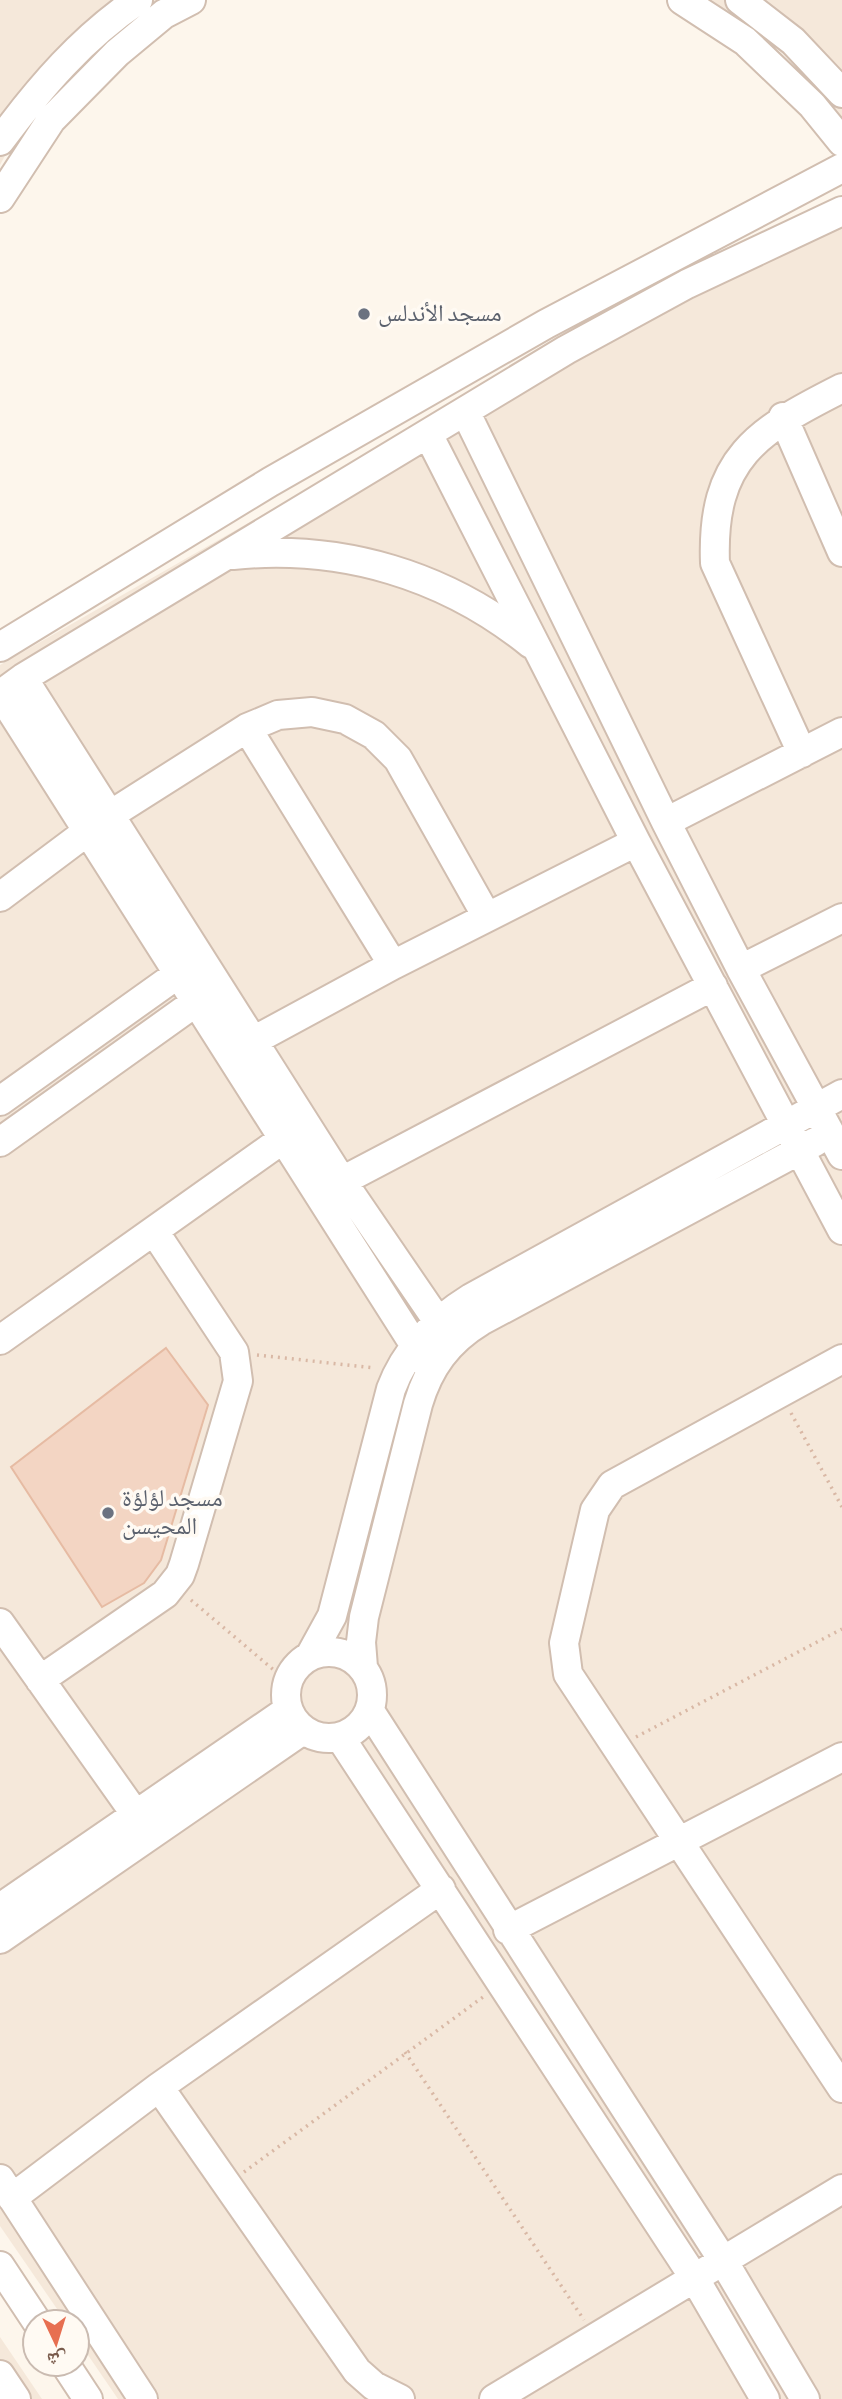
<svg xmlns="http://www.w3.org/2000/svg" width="842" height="2399" viewBox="0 0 842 2399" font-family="'Alegreya Sans','Noto Naskh Arabic',sans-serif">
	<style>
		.residential { fill: #f5e8da }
		.building { fill: #f3d5c3; stroke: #e6bba3; stroke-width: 2 }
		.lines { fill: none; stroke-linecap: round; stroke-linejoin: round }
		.minor-casing { stroke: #d1beb0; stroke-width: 32 }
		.path { stroke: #d9b8a5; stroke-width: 3.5; stroke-dasharray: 2 5; stroke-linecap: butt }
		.minor { stroke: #fff; stroke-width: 28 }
		.worship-dot { fill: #6b7280; stroke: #fffaf3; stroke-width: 2.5 }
		.labels { text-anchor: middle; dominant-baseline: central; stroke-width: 7; stroke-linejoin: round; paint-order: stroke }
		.worship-label { font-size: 24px; fill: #5b616d; stroke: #fffaf3; text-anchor: start }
	</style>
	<rect width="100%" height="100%" fill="#fdf6ec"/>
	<!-- residential -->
	<path class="residential" d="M0,0H175L101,48L7,152L0,165Z
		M707,0H842V119L795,62Z
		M842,201V2399H118L77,2339V2322H66L0,2226V665L570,339Z
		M0,2337L42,2399H0Z"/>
	<!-- building -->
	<path class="building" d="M166,1348L208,1405L161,1560L144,1583L102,1607L11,1467Z"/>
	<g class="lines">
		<!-- minor casing -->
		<g class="minor-casing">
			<path id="minor" d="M682,0L745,41L812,105L842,142
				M740,0L793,41L842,93
				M0,141C40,87 82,38 138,0
				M0,198L51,120L117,53L164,14L191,0
				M465,411L666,822L741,969L842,1155
				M783,417L842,552
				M428,434L636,842L842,1230
				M233,555C342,544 446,575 531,644
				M0,647L270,482L546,324L842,168
				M23,678L342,1181L452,1342
				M0,695L23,678L566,350L687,284L842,211
				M1,695L431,1371
				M247,728L393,965
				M802,753L715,563C711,458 757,431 842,388
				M110,815L247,728L278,715L312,712L345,719L374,735L398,759L487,917
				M666,822L842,732
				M0,897L88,831
				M741,969L842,918
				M253,1041L393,965L636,842
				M0,1101L178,974
				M0,1142L196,1002
				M342,1181L713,986
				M0,1340L283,1139
				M842,1359L612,1485L595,1510L564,1643L568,1674L842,2088
				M0,1623L136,1815
				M286 1695a43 43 0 1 1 86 0a43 43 0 1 1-86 0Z
				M310,1656L332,1616L391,1389C406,1349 434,1321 471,1298L842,1094
				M363,1667L361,1642L364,1617L418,1404C429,1367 448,1341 481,1321L815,1142
				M40,1680L165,1594L180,1575L184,1564L238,1381L234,1352L154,1231
				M370,1711L724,2262L805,2399
				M340,1737L695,2279L765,2399
				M0,1908L288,1710
				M508,1930L842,1757
				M0,1939L303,1730
				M159,2087L357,2371L374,2386L400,2399
				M0,2179L143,2399
				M12,2198L159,2087L441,1889
				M0,2266L37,2322
				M65,2364L88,2399
				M0,2375L16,2399
				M494,2399L842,2189"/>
		</g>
		<!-- path -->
		<path class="path" d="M257,1355L375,1368
			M791,1413L842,1507
			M191,1600L288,1682
			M636,1737L842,1629
			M405,2052L584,2320
			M244,2172L483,1997"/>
		<!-- minor -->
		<use href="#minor" class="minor"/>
	</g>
	<!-- markers -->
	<g class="worship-dot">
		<circle cx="364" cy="314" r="7"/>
		<circle cx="108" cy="1513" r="7"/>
	</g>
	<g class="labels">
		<!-- worship labels -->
		<g class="worship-label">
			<text x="378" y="314">مسجد الأندلس</text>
			<text x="122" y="1499">مسجد لؤلؤة<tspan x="122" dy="28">المحيسن</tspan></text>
		</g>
	</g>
	<!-- north arrow -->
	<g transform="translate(56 2343) rotate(176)"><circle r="33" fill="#fffaf3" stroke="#cabbb1" stroke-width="2"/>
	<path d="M0-5L12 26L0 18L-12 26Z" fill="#e76f51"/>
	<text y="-10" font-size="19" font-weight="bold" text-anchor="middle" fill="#7a5c4d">ش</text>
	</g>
</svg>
